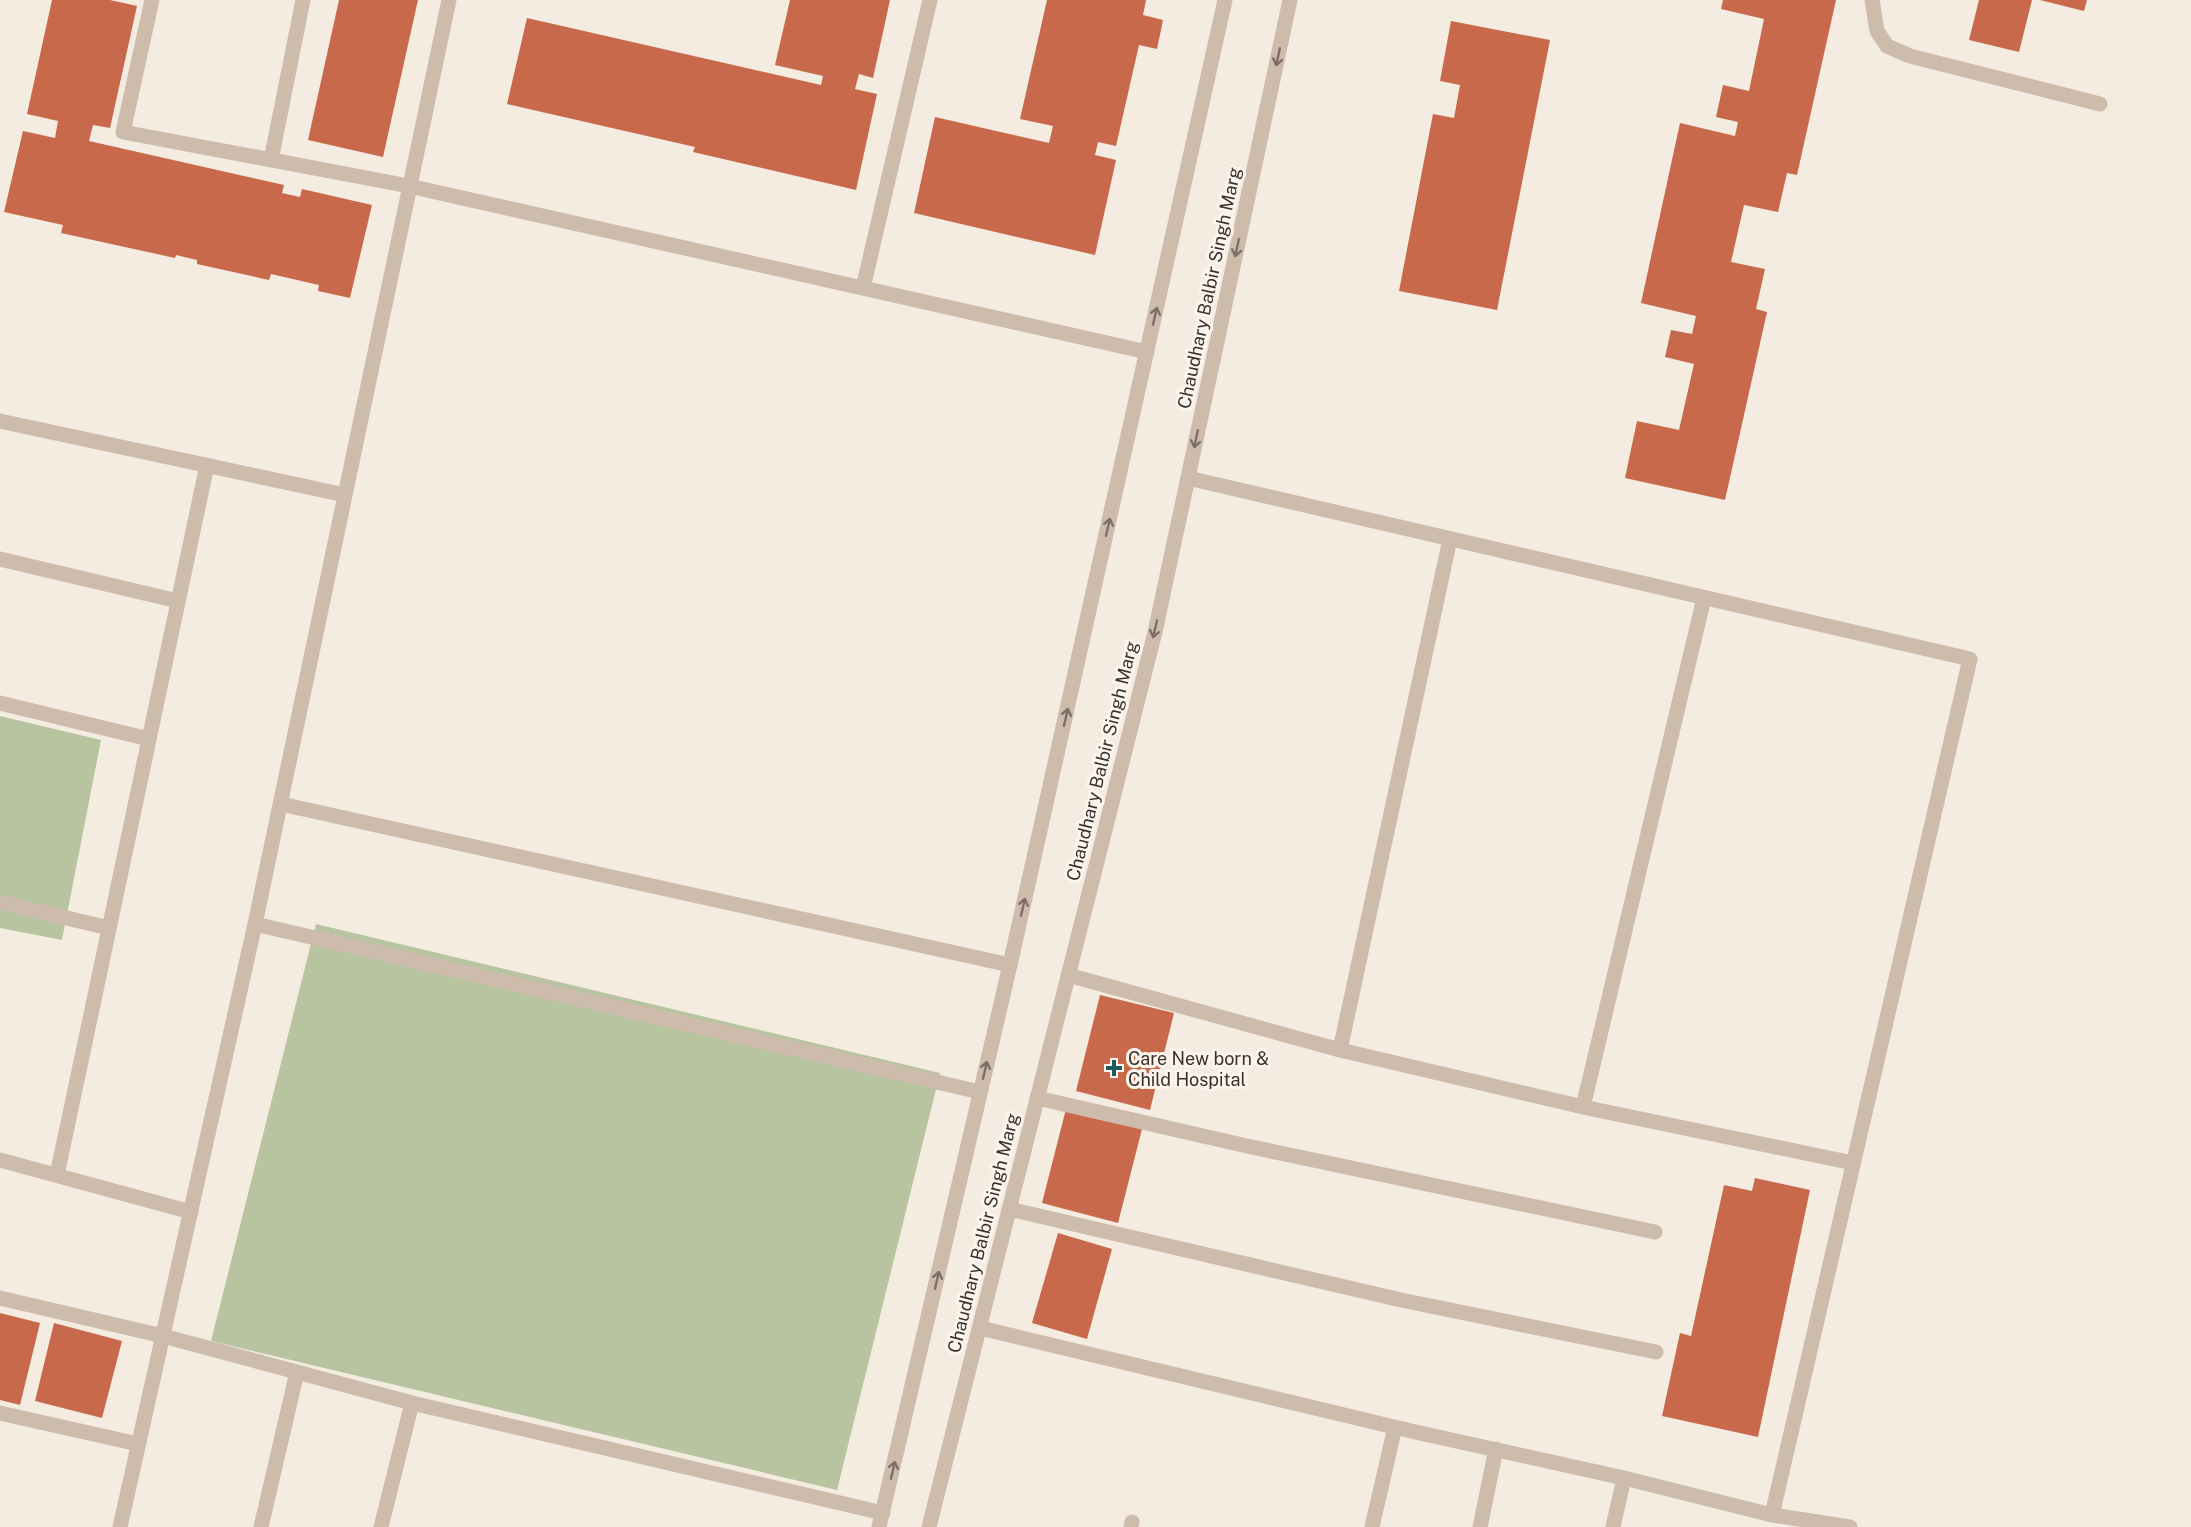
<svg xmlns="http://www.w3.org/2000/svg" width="2191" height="1527" viewBox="0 0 2191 1527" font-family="'Public Sans',sans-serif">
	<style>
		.green { fill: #b8c4a0 }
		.building { fill: #c8694b }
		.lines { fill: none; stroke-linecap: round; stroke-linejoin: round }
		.service { stroke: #cdbbac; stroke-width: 15 }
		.minor { stroke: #cdbbac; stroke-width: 15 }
		.tertiary { stroke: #cdbbac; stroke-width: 15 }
		.oneway { stroke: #7d6f65 }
		.poi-dot { fill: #1f5a5e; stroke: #fbf5ee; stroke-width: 2 }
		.labels { text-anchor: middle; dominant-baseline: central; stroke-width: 6; stroke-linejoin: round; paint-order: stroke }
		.street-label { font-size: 18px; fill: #3b302b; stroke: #fbf5ee }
		.poi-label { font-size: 18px; fill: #3b302b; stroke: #fbf5ee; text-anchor: start }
	</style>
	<rect width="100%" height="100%" fill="#f4ebe1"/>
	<!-- green -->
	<path class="green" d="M0,716L101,740L62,940L0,928Z
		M316,924L940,1073L837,1490L211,1341Z"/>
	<!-- building -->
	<path class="building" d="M52,0H110L137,6L110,128L93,125L89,141L284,185L282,193L300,197L302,189L372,205L350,298L318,291L319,285L271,274L269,280L197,264V260L176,255L175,258L61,233L63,225L4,212L23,131L55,138L58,121L27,114Z
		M339,0H418L383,157L308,140Z
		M790,0H890L873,78L859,74L855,89L877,94L856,190L693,152L695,147L507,104L527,18L821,85L823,76L775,65Z
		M1047,0H1146L1143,15L1163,20L1157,49L1139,45L1116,146L1098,142L1095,155L1116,160L1095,255L914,213L935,117L1049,143L1053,126L1020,119Z
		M1723,0H1836L1797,175L1787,173L1778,212L1744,205L1731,262L1765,269L1756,309L1767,312L1725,500L1625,478L1637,421L1679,430L1694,364L1665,357L1671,330L1692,334L1696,316L1641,303L1680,123L1735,136L1738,122L1716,117L1723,85L1749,91L1764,19L1721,9Z
		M1979,0H2032L2019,52L1969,40Z
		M2040,0H2087L2084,11Z
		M1451,21L1550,40L1497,310L1399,291L1433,114L1454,118L1460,85L1440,81Z
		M1100,995L1174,1013L1150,1110L1076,1091Z
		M1066,1109L1142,1129L1118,1223L1042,1203Z
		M1755,1178L1810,1190L1758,1437L1662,1416L1680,1333L1691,1336L1724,1185L1752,1191Z
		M1058,1233L1112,1249L1087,1339L1032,1323Z
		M0,1313L40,1323L20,1405L0,1400Z
		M54,1323L122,1341L102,1418L35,1401Z"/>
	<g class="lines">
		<!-- service -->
		<path class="service" d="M1872,0L1877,31L1887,46L1910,56L2100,104"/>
		<!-- minor -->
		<path class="minor" d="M152,0L123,132L409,186L1147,352
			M271,160L303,0
			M863,288L930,0
			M0,421L345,495
			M1188,478L1970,659L1772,1515
			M0,559L178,601
			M0,703L149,739
			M281,804L1010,965
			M0,902L109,928
			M255,924L980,1092
			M1068,975L1340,1050L1583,1107L1853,1163
			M1340,1050L1450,539
			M1037,1098L1247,1146L1655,1232
			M1583,1107L1704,598
			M0,1160L191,1212
			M57,1175L207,465
			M1009,1209L1401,1300L1656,1352
			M0,1298L163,1336L412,1403L883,1513
			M980,1328L1411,1431L1624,1478L1772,1515L1850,1527
			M0,1413L138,1444
			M120,1527L255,924L449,0
			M261,1527L297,1372
			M381,1527L412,1403
			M1131,1527L1132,1522
			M1372,1527L1395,1427
			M1480,1527L1496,1449
			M1613,1527L1624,1478"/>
		<!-- tertiary -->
		<path class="tertiary" d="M879,1527L1010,965L1225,0
			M929,1527L1155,632L1290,0"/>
	</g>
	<!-- one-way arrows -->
	<defs><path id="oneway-shaft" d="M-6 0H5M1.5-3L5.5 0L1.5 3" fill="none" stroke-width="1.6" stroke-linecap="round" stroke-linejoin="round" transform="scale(1.5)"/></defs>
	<g class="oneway">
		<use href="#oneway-shaft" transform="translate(1278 57) rotate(102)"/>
		<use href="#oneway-shaft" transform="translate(1237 248) rotate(102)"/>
		<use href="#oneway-shaft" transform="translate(1155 316) rotate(-77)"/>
		<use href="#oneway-shaft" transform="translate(1196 439) rotate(102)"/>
		<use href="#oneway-shaft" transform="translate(1108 527) rotate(-77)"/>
		<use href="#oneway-shaft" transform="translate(1155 629) rotate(103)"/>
		<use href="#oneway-shaft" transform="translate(1066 717) rotate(-77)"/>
		<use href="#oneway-shaft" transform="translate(1023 907) rotate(-77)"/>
		<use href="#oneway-shaft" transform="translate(985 1070) rotate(-77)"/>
		<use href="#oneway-shaft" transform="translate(937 1280) rotate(-77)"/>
		<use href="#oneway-shaft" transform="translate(893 1470) rotate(-77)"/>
	</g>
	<!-- markers -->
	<path class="poi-dot" d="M1111 1059h6v6h6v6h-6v6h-6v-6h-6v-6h6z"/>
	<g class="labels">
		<!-- street labels -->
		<g class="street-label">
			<text transform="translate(1209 288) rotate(-78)">Chaudhary Balbir Singh Marg</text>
			<text transform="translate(1102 761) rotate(-76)">Chaudhary Balbir Singh Marg</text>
			<text transform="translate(983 1233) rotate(-76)">Chaudhary Balbir Singh Marg</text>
		</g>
		<!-- poi labels -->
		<g class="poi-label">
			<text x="1128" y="1058">Care New born &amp;<tspan x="1128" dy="21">Child Hospital</tspan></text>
		</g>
	</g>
</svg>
